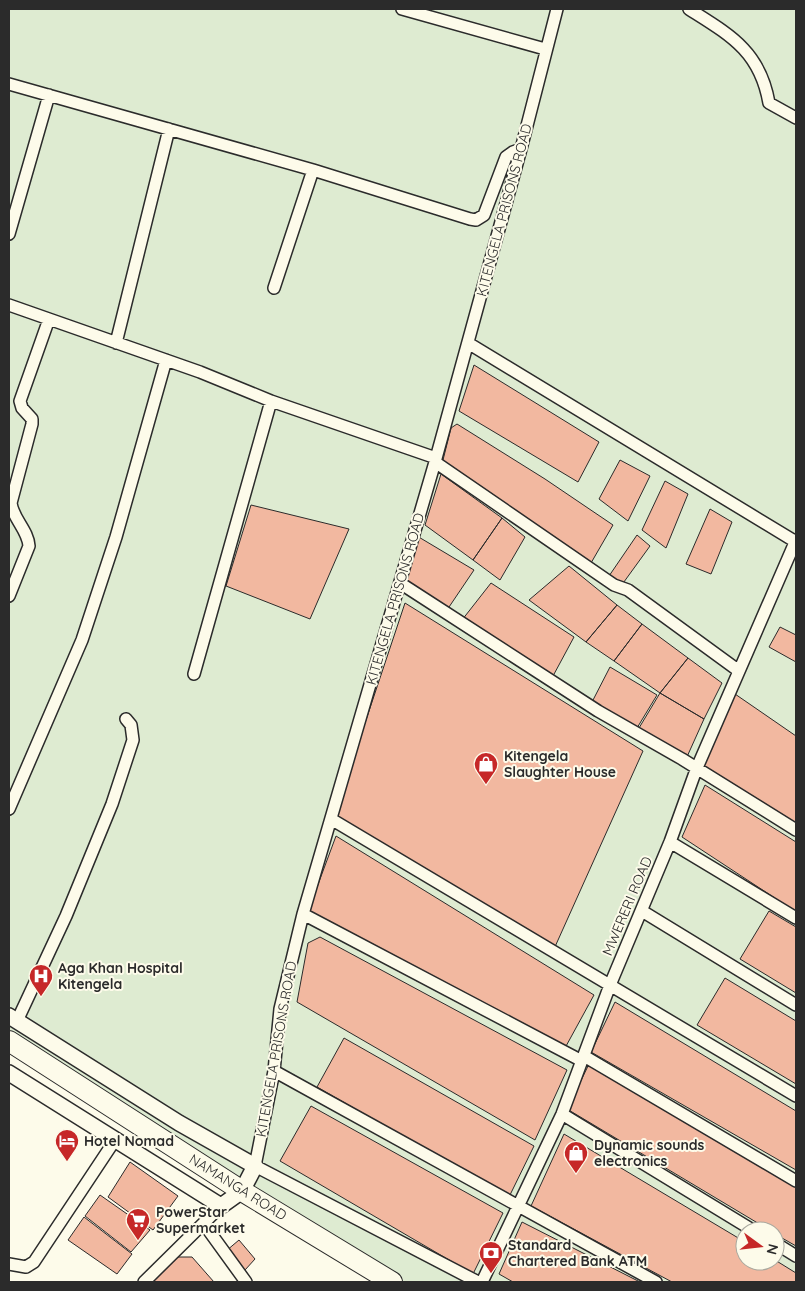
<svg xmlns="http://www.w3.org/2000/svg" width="805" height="1291" viewBox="0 0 805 1291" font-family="Quicksand,sans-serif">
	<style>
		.green { fill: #deebd1; stroke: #74746e; fill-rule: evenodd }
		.building { fill: #f2b8a0; stroke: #2b2b2b }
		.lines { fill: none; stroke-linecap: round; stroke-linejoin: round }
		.street-casing { stroke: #2b2b2b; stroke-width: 14 }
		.secondary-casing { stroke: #2b2b2b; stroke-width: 18 }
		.highway-casing { stroke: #2b2b2b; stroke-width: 22 }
		.street { stroke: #fdfbea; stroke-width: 11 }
		.secondary { stroke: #fdfbea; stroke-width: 15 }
		.highway { stroke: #fdfbea; stroke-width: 20 }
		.labels { text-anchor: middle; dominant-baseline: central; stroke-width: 4; stroke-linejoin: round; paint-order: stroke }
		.street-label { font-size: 14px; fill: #2b2b2b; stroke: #fdfbea }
		.poi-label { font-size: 14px; font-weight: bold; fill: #2b2b2b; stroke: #fdfbea; text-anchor: start }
	</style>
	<rect width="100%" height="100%" fill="#fdfbea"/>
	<!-- green -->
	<path class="green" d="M9,9H796V1282H392L9,1040ZM745,1231H775V1261H745Z"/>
	<!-- building -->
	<path class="building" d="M474,365L599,442L578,482L459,411Z
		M457,424L545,479L613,525L591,563L442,464L451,428Z
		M620,460L650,476L628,521L599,499Z
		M441,474L502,518L473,560L425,525Z
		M665,481L688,494L666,548L642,530Z
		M251,505L349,529L310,619L226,586Z
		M710,509L732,522L711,574L686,564Z
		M502,518L525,537L500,580L473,560Z
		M637,535L650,546L621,586L609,576Z
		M417,536L474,570L447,610L403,583Z
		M569,566L617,605L586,642L529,600Z
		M491,583L574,637L553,676L462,620Z
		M405,603L643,751L554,949L333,819Z
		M617,605L642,624L614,661L586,642Z
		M642,624L688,658L660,693L614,661Z
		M780,627L796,635V662L769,647Z
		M688,658L722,683L704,719L660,693Z
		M610,667L657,695L637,728L592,702Z
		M660,693L704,719L686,759L639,728Z
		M735,694L796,736V826L703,767Z
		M705,785L796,842V912L682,837Z
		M336,836L594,995L565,1048L307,914Z
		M769,911L796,927V993L740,959Z
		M320,937L567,1070L535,1140L297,1002L308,943Z
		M725,978L796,1021V1084L697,1025Z
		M615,1002L796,1111V1170L591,1052Z
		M344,1038L534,1146L509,1197L317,1087Z
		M590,1062L796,1184V1246L775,1234V1231H771L567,1109Z
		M311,1106L503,1213L473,1274L280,1161Z
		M564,1134L745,1242V1261L775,1260L796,1273V1282H672L531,1206Z
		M130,1162L178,1196L153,1230L108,1197Z
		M100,1195L150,1230L131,1252L85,1216Z
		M84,1217L132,1254L117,1274L68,1240Z
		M522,1222L640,1282H513L499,1274Z
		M239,1240L255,1259L245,1270L226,1251Z
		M177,1257H192L214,1282H151Z"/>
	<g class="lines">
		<!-- street casing -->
		<g class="street-casing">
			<path id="street" d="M402,9L545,49
				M689,9C730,35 760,51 769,103L796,118
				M9,84L313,170L470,219L476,220L484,215L506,157L513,152L521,149
				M9,234L49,95
				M274,288L313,170
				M9,305L200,372L271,401L436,458
				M116,343L169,129
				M468,343L796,542
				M435,462L614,585L628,590L739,671
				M400,583L598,711L682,759L796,830
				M9,596L29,546C28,530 13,519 11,503L32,424V419L22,408L20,401L49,319
				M194,674L271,401
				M9,809L82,640L116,537L166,360
				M331,819L796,1096
				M670,842L796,918
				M642,911L796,1005
				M303,914L582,1061
				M17,1021L66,916L112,804L133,740L131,725L126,719
				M584,1056L796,1181
				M274,1071L656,1282
				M562,1114L754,1231
				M204,1224L246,1282
				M775,1243L796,1256
				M9,1264L26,1267L34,1262L115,1140
				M144,1282L221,1206
				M478,1282L255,1166L274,1071L280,1009L303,914L435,462L521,149L557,9
				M482,1282L562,1114L610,985L670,842L696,770L796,540"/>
		</g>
		<!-- secondary casing -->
		<g class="secondary-casing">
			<path id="secondary" d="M9,1016L179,1123L255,1166L242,1191L221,1206L9,1073"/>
		</g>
		<!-- highway casing -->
		<g class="highway-casing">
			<path id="highway" d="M9,1041L242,1191L392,1282"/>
		</g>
		<!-- street -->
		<use href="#street" class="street"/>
		<!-- secondary -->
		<use href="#secondary" class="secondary"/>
		<!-- highway -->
		<use href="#highway" class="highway"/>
	</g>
	<!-- icons -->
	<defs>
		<g id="shop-pin" transform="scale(1.25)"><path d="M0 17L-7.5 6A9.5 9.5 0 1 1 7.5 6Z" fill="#c62828" stroke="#fdfbea"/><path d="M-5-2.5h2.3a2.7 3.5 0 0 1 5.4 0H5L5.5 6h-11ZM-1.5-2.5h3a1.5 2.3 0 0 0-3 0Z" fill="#fff"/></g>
		<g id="hospital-pin" transform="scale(1.25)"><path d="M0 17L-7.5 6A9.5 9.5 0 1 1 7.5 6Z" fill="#c62828" stroke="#fdfbea"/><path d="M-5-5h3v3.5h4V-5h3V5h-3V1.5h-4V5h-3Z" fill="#fff"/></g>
		<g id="hotel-pin" transform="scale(1.25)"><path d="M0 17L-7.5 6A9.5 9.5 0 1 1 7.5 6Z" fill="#c62828" stroke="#fdfbea"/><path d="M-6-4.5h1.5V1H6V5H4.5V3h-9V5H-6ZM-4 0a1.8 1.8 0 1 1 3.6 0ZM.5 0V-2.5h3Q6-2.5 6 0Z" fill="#fff"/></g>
		<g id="supermarket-pin" transform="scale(1.25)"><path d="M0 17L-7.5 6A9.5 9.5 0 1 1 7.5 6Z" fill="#c62828" stroke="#fdfbea"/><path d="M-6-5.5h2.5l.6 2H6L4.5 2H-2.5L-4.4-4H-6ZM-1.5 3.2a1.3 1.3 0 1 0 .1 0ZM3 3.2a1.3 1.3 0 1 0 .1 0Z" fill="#fff"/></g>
		<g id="bank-pin" transform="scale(1.25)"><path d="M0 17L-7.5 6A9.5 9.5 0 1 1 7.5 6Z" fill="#c62828" stroke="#fdfbea"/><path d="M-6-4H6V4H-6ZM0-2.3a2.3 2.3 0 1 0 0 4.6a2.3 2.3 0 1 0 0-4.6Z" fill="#fff"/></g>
	</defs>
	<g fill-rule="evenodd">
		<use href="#shop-pin" x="486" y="764"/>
		<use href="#hospital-pin" x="41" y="976"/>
		<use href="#hotel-pin" x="67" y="1141"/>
		<use href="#shop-pin" x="576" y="1153"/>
		<use href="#supermarket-pin" x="138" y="1220"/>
		<use href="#bank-pin" x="491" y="1253"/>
	</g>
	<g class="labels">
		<!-- street labels -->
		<g class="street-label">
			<text transform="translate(504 210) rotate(-75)">KITENGELA PRISONS ROAD</text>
			<text transform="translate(395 599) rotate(-74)">KITENGELA PRISONS ROAD</text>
			<text transform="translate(627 906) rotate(-67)">MWERERI ROAD</text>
			<text transform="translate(276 1049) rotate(-80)">KITENGELA PRISONS ROAD</text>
			<text transform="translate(238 1187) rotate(32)">NAMANGA ROAD</text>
		</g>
		<!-- poi labels -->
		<g class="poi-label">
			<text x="504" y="756">Kitengela<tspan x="504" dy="16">Slaughter House</tspan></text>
			<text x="58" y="968">Aga Khan Hospital<tspan x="58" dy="16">Kitengela</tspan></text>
			<text x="84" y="1141">Hotel Nomad</text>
			<text x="594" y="1145">Dynamic sounds<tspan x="594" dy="16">electronics</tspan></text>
			<text x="156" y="1212">PowerStar<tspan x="156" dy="16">Supermarket</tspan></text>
			<text x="508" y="1245">Standard<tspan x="508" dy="16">Chartered Bank ATM</tspan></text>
		</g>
	</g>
	<!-- border -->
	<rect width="805" height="1291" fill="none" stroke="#2b2b2b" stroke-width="20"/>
	<!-- north arrow -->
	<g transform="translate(760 1246) rotate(105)"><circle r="24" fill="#fdfbea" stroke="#a9a89e"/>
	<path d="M0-4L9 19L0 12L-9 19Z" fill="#c62828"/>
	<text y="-8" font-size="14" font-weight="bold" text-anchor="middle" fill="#2b2b2b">N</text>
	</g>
</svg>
